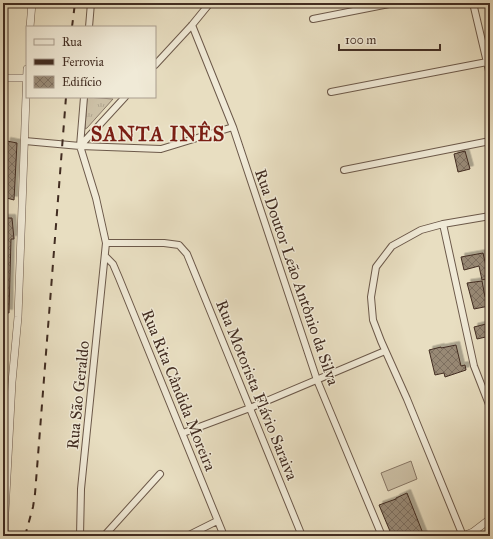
<svg xmlns="http://www.w3.org/2000/svg" width="493" height="539" viewBox="0 0 493 539" font-family="'IM FELL Great Primer',serif">
	<style>
		.park { fill: url(#park-tufts); stroke: #877664 }
		.garden { fill: #ccc0a6; stroke: #877664 }
		.building { fill: url(#building-cross-hatch); stroke: #422d22; filter: url(#shadow) }
		.lines { fill: none; stroke-linecap: round; stroke-linejoin: round }
		.minor-casing { stroke: #6c594a; stroke-width: 8 }
		.tertiary-casing { stroke: #6c594a; stroke-width: 8 }
		.minor { stroke: #f0ead7; stroke-width: 6 }
		.tertiary { stroke: #f0ead7; stroke-width: 7 }
		.rail { stroke: #422d22; stroke-width: 2; stroke-dasharray: 7 7; stroke-linecap: butt }
		.labels { text-anchor: middle; dominant-baseline: central; stroke-width: 3; stroke-linejoin: round; paint-order: stroke }
		.street-label { font-size: 16px; fill: #422d22; stroke: #f0ead7 }
		.district-label { font-size: 20px; font-weight: bold; letter-spacing: 1px; fill: #7a1f14; stroke: #f0ead7 }
	</style>
	<defs>
		<pattern id="park-tufts" width="24" height="20" patternUnits="userSpaceOnUse"><rect width="24" height="20" fill="#ccc0a6"/><path d="M3 7l-1-3M5 7V3M7 7l1-3M15 17l-1-3M17 17v-4M19 17l1-3" fill="none" stroke="#b0a58f"/></pattern>
		<pattern id="building-cross-hatch" width="8" height="8" patternUnits="userSpaceOnUse"><rect width="8" height="8" fill="#988975"/><path d="M0 0l8 8M0 8l8-8" fill="none" stroke="#7e7060"/></pattern>
		<filter id="shadow"><feDropShadow dx="3.5" dy="-3.5" stdDeviation="0" flood-color="#0004"/></filter>
	</defs>
	<rect width="100%" height="100%" fill="#e8dec1"/>
	<filter id="stains"><feTurbulence type="fractalNoise" baseFrequency=".005" numOctaves="4"/><feColorMatrix values="0 0 0 0 .2 0 0 0 0 .09 0 0 0 0 .02 0 0 0 .5 -.17"/></filter>
	<radialGradient id="worn" r=".72"><stop offset=".6" stop-color="#630" stop-opacity="0"/><stop offset="1" stop-color="#630" stop-opacity=".3"/></radialGradient>
	<!-- park -->
	<path class="park" d="M87,97L113,99L87,128L85,129Z"/>
	<!-- garden -->
	<path class="garden" d="M411,461L417,479L388,491L381,473Z"/>
	<!-- building -->
	<path class="building" d="M7,141L17,143L14,200L3,197V181Z
		M465,151L470,169L458,172L454,154Z
		M3,218H12L14,239H11L9,313L3,312Z
		M483,253L486,266L490,265V278L482,280L479,266L464,270L461,257Z
		M482,281L485,297L487,296L489,306L474,309L467,283Z
		M490,323V336L477,339L474,327Z
		M456,345L461,366L465,365L466,370L445,377L444,373L435,375L429,350L441,347V348Z
		M407,493L424,536H392L379,505L396,499V498Z"/>
	<g class="lines">
		<!-- minor casing -->
		<g class="minor-casing">
			<path id="minor" d="M473,3L490,75
				M313,19L394,3
				M192,25L233,127L317,380L382,536
				M89,27L91,3
				M155,65L192,25L210,3
				M331,92L487,62
				M25,141L80,146L161,149L233,127
				M80,146L125,97
				M344,170L490,141
				M443,224L474,366L490,407
				M106,243H164L179,245L187,254L302,536
				M105,256L113,264L119,278L224,536
				M183,433L250,408L385,351
				M80,536L81,489L106,243L96,198L80,146L84,97
				M104,536L160,474
				M187,536L217,521
				M463,536L407,399L381,341L373,320L371,297L376,267L392,246L421,230L443,224L490,216"/>
		</g>
		<!-- tertiary casing -->
		<g class="tertiary-casing">
			<path id="tertiary" d="M30,27L32,3
				M3,78H26
				M5,536V513L12,382L18,317L27,69
				M463,536L473,532L490,519"/>
		</g>
		<!-- minor -->
		<use href="#minor" class="minor"/>
		<!-- tertiary -->
		<use href="#tertiary" class="tertiary"/>
		<!-- rail -->
		<path class="rail" d="M72,27L75,3
			M25,536L33,507L35,494L66,97"/>
	</g>
	<g class="labels">
		<!-- street labels -->
		<g class="street-label">
			<text transform="translate(297 277) rotate(71)">Rua Doutor Leão Antônio da Silva</text>
			<text transform="translate(179 390) rotate(68)">Rua Rita Cândida Moreira</text>
			<text transform="translate(257 390) rotate(68)">Rua Motorista Flávio Saraiva</text>
			<text transform="translate(78 395) rotate(-84)">Rua São Geraldo</text>
		</g>
		<!-- district labels -->
		<g class="district-label">
			<text x="158" y="134">SANTA INÊS</text>
		</g>
	</g>
	<!-- margin -->
	<rect width="493" height="539" fill="none" stroke="#e8dec1" stroke-width="16"/>
	<rect x="4" y="4" width="485" height="531" fill="none" stroke="#422d22" stroke-width="2"/>
	<rect x="8" y="8" width="477" height="523" fill="none" stroke="#422d22"/>
	<!-- legend -->
	<rect x="26" y="26" width="130" height="72" fill="#f0ead7" stroke="#aa9e8f"/>
	<rect x="34" y="39" width="20" height="6" fill="#f0ead7" stroke="#aa9e8f"/>
	<text x="62" y="46" font-size="12" fill="#422d22">Rua</text>
	<rect x="34" y="59" width="20" height="6" fill="#422d22" stroke="#aa9e8f"/>
	<text x="62" y="66" font-size="12" fill="#422d22">Ferrovia</text>
	<rect x="34" y="76" width="20" height="12" fill="url(#building-cross-hatch)" stroke="#aa9e8f"/>
	<text x="62" y="86" font-size="12" fill="#422d22">Edifício</text>
	<!-- scale -->
	<path d="M339 44v6h101v-6" fill="none" stroke="#422d22" stroke-width="2"/>
	<text x="345" y="44" font-size="12" fill="#422d22" stroke="#f0ead7" stroke-width="3" paint-order="stroke">100 m</text>
	<rect width="100%" height="100%" filter="url(#stains)"/>
	<rect width="100%" height="100%" fill="url(#worn)"/>
</svg>
